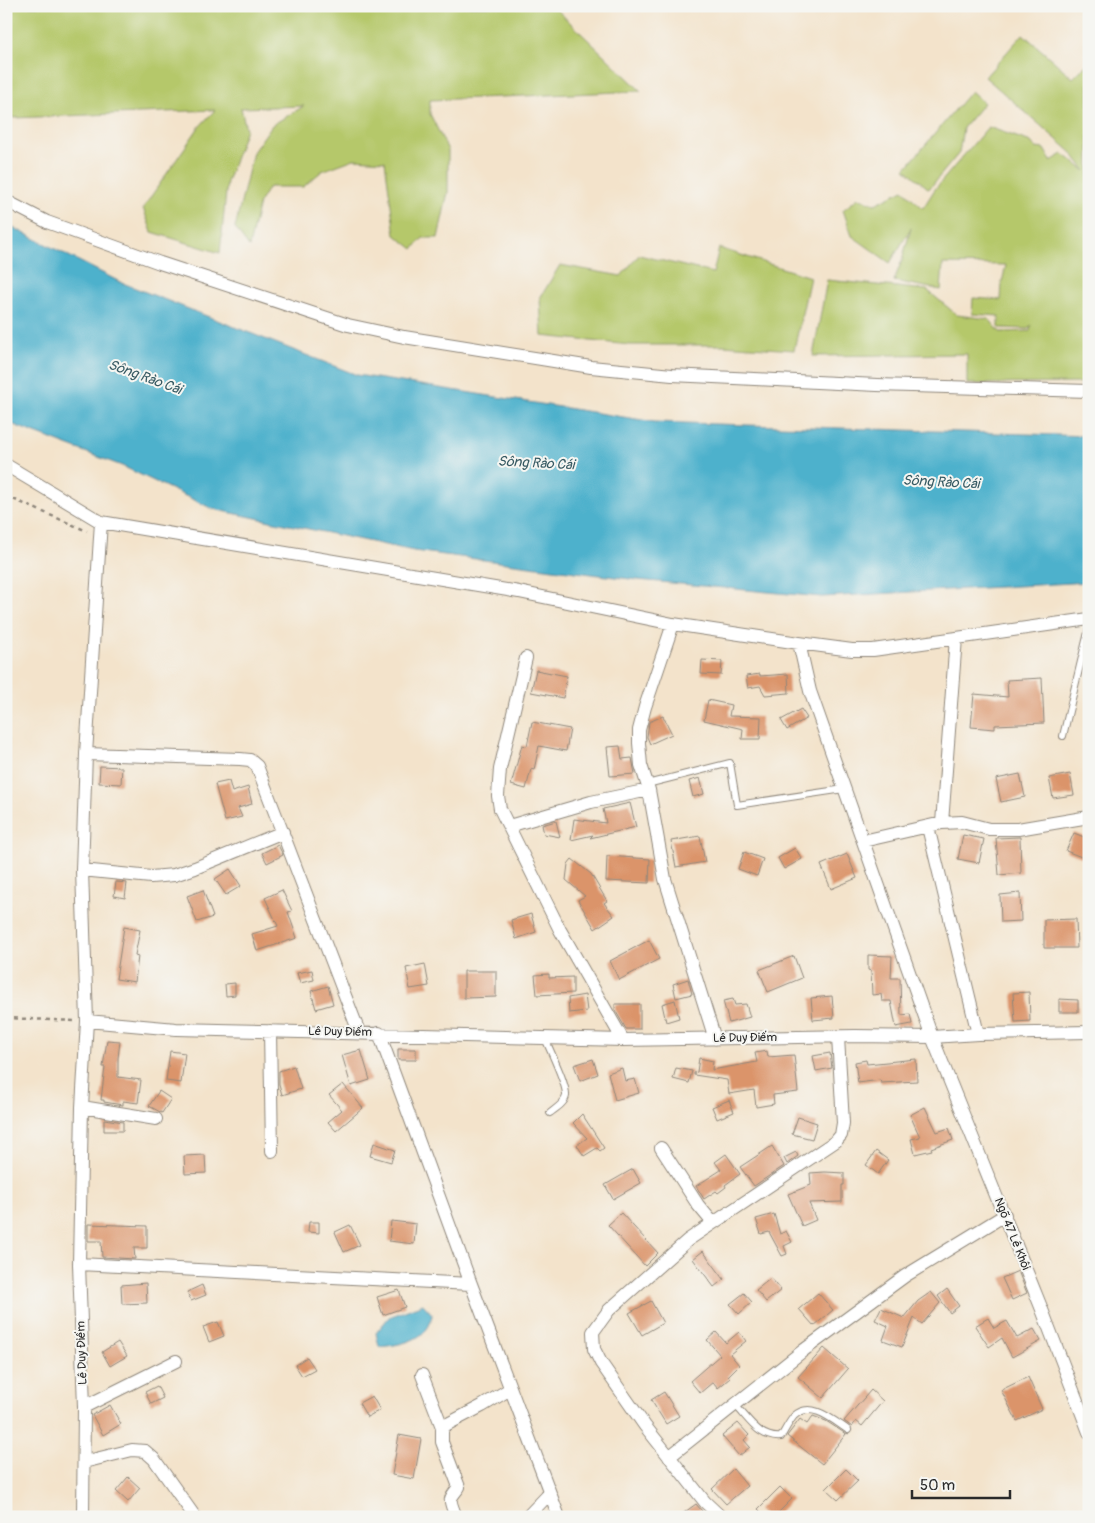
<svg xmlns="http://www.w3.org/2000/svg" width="1095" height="1523" viewBox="0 0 1095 1523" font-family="Pangolin,sans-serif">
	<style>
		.green { fill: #b5c86b; stroke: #707a4b }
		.water { fill: #4db1cc; stroke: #3c6e7c }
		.building { fill: #db946b }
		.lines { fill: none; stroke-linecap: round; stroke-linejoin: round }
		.service-casing { stroke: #8f877b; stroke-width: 8 }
		.minor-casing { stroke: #8f877b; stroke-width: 14 }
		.path { stroke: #8f877b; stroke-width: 2.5; stroke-dasharray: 4 4; stroke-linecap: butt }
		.service { stroke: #fff; stroke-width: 6 }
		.minor { stroke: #fff; stroke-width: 12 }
		.labels { text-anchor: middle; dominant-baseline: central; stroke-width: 4; stroke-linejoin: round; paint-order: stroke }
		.street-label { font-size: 12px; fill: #2b2b2b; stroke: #f6f6f2 }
		.water-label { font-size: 14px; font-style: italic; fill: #375a63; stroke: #f6f6f2 }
	</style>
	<rect width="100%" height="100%" fill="#f6f6f2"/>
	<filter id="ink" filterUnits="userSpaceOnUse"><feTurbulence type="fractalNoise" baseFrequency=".02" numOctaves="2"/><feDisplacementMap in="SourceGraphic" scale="10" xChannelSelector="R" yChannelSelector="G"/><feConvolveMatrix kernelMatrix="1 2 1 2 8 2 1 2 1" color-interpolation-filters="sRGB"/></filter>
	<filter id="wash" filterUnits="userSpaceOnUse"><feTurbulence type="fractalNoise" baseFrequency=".0096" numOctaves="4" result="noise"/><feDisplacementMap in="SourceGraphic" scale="20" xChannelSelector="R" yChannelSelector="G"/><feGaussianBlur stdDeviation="1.12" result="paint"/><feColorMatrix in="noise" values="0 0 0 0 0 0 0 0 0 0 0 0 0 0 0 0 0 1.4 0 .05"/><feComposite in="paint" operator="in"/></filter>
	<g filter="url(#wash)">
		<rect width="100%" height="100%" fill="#f3e3cb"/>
		<!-- green -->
		<path class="green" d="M14,6H553L641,91L430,100V114L448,150V192L438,238H423L413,249L395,235L385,161L354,159L322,171L303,187H269L259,203L249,247L235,228L253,152L272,125L304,106L241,108L246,129L227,182L220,253L152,232L143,208L199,127L215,110L13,118L6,108V18Z
			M1023,34L1073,78L1089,62V383L967,384V354L813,356L827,280L927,290L957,315L989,319L1000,332L1030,331L1031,325L1028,329L999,328V316L972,314L973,298L1001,300L1002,282L1006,265L943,264L941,290L894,281L902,260L911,228L890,263L852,236L843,210L858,198L875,204L903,190L923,208L935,189L988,127L1031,142L1036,148L1044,149L1051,161L1063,154L1086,171L1071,152L985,77Z
			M971,91L984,103L963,128L959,153L929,189L905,169Z
			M719,248L810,277L794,350L723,345H630L542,336L540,298L560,265L621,276L639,255L713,273Z"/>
		<!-- water -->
		<path class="water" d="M6,224L120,282L357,375L655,422L1089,436V582L822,597L638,580L414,551L213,509L122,466L6,422Z
			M423,1304L432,1314C431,1340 400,1345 379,1347L376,1333L389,1317Z"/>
		<g id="blocks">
			<!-- building -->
			<path class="building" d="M702,660L722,661L721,675L701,674Z
				M536,670L567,676L563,698L531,692Z
				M760,674V676L788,674L789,693L765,695L760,686L748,688L746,676Z
				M1042,678L1044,723L995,725V729L971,727L974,694L1008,697L1007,680Z
				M708,700L731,705L729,716L761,717L760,739H742L743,729L704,720Z
				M801,709L807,718L787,730L781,720Z
				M663,716L672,734L650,744L647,737L649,722Z
				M532,722L570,729L566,751L539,746L534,770L531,769L526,789L511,785L522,745L527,746Z
				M620,746L622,759L632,758L635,774L610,776L607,747Z
				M100,766L122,767L121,784L99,783Z
				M1020,774L1025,797L1001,802L996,779Z
				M1070,774L1074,795L1053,798L1049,778Z
				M700,778L704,794L693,797L689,781Z
				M229,781L232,792L248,787L252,804L238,808L242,817L225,821L215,784Z
				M630,803L636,827L590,838L593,835L571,840L574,819L606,823L603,809Z
				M556,821L560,837L544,834L542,825Z
				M1074,833L1089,839V847L1084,858L1066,851Z
				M963,835L984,839L979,863L958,859Z
				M700,836L705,862L676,867L671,841Z
				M1020,837L1021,873L999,875L996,838Z
				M278,845L283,855L267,863L262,853Z
				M795,848L802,859L784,869L778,858Z
				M744,852L763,859L757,876L738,869Z
				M847,854L857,878L831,889L821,865Z
				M607,856L650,859L649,883L606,881Z
				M572,859L591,874L607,901L604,903L614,916L595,929L578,900L585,896L566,880L568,864Z
				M230,869L241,886L226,895L215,879Z
				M116,882L127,883L125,898L114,896Z
				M203,890L213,917L197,922L187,896Z
				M282,890L292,911L288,912L297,938L257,951L252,934L278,926L265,898Z
				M1020,893L1021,921L1001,922L1000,895Z
				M531,914L536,932L516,939L511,920Z
				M1076,919L1077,948H1044V920Z
				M124,927L140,930L135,955L138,956L135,982L116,979Z
				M649,940L659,959L619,980L610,961Z
				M868,955L892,956L891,978H900L901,1015L910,1014L912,1024L896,1027L891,1001H882L881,994L872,995L871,971L868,970Z
				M794,956L802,978L768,992L759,970Z
				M425,964L429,986L410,989L406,968Z
				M312,970L314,980L300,983L297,973Z
				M464,971H496V997L464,998Z
				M549,974V978L573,977V993L537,995L535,975Z
				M688,979L692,994L676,998L673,984Z
				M235,983V995L226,996L225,984Z
				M328,986L333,1004L316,1009L311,991Z
				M1029,992L1030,1021L1015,1022L1013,993Z
				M585,995L587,1011L569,1013L568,998Z
				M832,996L834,1018L813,1020L811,998Z
				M733,999L735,1005L746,1004L750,1017L729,1023L723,1001Z
				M1059,999L1078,1000V1012H1059Z
				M675,1000L679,1018L666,1022L662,1004Z
				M615,1004H640V1029H626L615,1010Z
				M107,1040L120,1041L118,1058V1077L141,1080L138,1103L123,1101V1105L104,1102V1100H101L105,1067H103Z
				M398,1049H416V1060H398Z
				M361,1050L370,1080L351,1086L342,1055Z
				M170,1051L185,1053L181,1083L166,1081Z
				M767,1051L768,1057L794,1055L798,1092L773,1095L774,1104L756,1107L754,1090L729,1094L727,1080L694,1075V1073L697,1072L699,1058L713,1061L712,1070L757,1062L755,1053Z
				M830,1053L832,1068L816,1071L813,1056Z
				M593,1059L598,1074L580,1081L574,1065Z
				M916,1059L917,1081L881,1083L880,1080L858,1083L855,1062L866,1060L867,1064Z
				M294,1066L301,1089L282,1095L279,1084V1071Z
				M622,1068L625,1081L635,1079L639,1093L615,1100L608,1073Z
				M676,1068L692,1071L689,1083L673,1079Z
				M343,1084L363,1108L336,1131L328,1122L342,1110L329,1095Z
				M159,1091L171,1099L162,1113L149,1106Z
				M729,1100L734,1112L717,1119L712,1107Z
				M925,1107L937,1132L949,1128L953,1140L931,1148L932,1150L915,1154L911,1139L920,1137L910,1115Z
				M582,1114L604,1148L600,1151L597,1148L584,1156L577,1145L587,1138L573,1123Z
				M798,1117L817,1123L812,1139L792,1134Z
				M104,1119L123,1122V1131H104Z
				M374,1143L395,1150L391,1162L370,1156Z
				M772,1146L784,1166L754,1186L740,1167Z
				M876,1151L888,1160L878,1174L866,1165Z
				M796,1152L798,1156L787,1164L784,1158Z
				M726,1154L740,1174L725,1185L726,1187L718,1193L716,1191L704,1199L696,1186L721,1170L715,1162Z
				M205,1155L206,1173L185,1174L184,1156Z
				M633,1169L641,1183L613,1199L605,1185Z
				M825,1172L844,1173V1185H842V1202L809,1203L816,1220L802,1226L788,1194L811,1185L810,1173Z
				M621,1213L658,1253L645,1266L608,1225Z
				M774,1214L780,1234L786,1231L792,1242L784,1246L787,1254L782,1256L769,1232L761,1234L756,1219Z
				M391,1221L416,1224L414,1244L389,1241Z
				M309,1222H319V1233L308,1232Z
				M88,1224L147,1226V1248H134L135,1259L102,1257L101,1241H88Z
				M350,1225L360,1245L344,1252L335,1232Z
				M703,1251L724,1279L714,1287L693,1259Z
				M1018,1271L1027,1293L1012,1300L1002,1278Z
				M771,1278L781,1290L766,1302L756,1290Z
				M146,1283L147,1303L122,1304L121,1285Z
				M202,1285L206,1295L191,1301L187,1292Z
				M947,1289L959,1306L950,1313L938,1296Z
				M399,1290L405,1307L383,1315L377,1297Z
				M931,1292L940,1303L922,1324L914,1318L902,1347L883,1340L888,1326L875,1320L881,1308L904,1318L918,1301Z
				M744,1293L752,1302L739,1314L730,1304Z
				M818,1293L833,1310L814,1326L799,1309Z
				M651,1301L663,1323L642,1335L629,1313Z
				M988,1318L994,1328L1007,1321L1017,1338L1034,1329L1041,1341L1012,1357L1002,1338L989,1347L975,1326Z
				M218,1322L224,1336L209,1342L203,1327Z
				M716,1332L726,1343L739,1332L746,1341L730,1354L739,1365L728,1376L730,1378L718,1388L713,1382L700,1393L690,1381L720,1355L707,1340Z
				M118,1342L127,1356L110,1366L102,1352Z
				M824,1348L848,1369L823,1398L798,1377Z
				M307,1357L315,1369L302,1376L295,1365Z
				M1028,1377L1042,1409L1017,1421L1001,1390Z
				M157,1386L163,1398L151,1404L145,1392Z
				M871,1390L883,1401L862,1426L856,1421L852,1427L844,1421Z
				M664,1392L679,1416L666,1424L651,1400Z
				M372,1396L380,1410L367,1417L359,1403Z
				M110,1405L121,1424L103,1435L92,1415Z
				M813,1416L826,1421L846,1434L822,1464L787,1436L800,1419L807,1424Z
				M738,1423L749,1435L744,1440L750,1447L739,1456L722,1436Z
				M399,1435L421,1439L414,1479L392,1475Z
				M733,1469L747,1486L726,1504L712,1489Z
				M846,1469L858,1481L838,1500L826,1489Z
				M128,1477L140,1488L128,1502L116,1491Z
				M780,1487L792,1499L774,1517H766L758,1509Z
				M696,1504L707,1517H678Z"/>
		</g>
	</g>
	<g filter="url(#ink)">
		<use href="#blocks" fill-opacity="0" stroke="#8f877b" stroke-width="1"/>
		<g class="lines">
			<!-- service casing -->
			<g class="service-casing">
				<path id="service" d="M1063,736L1089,628
					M647,784L730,763L737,805L844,789
					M545,1038C550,1051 567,1084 566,1096C565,1103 555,1109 550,1113
					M735,1405C749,1419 759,1439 781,1437C785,1430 789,1422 794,1416C811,1400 833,1420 848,1430"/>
			</g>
			<!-- minor casing -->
			<g class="minor-casing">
				<path id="minor" d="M6,201L47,222L160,263L348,325L404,337L591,367L672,375L877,385L1089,391
					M6,465L101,522L519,592L673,624L799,643L852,650H873L1089,619
					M673,624L645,707L639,730V743L641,765L649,790L665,879L715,1039
					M799,643L810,691L932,1037L1041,1307L1089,1432
					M526,658L500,769L498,796L500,809L560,930L623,1040
					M86,754L240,759L250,760L257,766L359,1032
					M942,823L956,638
					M509,826L591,802L649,790
					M928,827L978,1034
					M863,841L942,823L962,822L989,829H1018L1089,817
					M82,870L151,877L174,875L195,868L283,832
					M87,1021L82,870L86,754L101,522
					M270,1031L272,1151
					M379,1033L471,1284L559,1517
					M82,1107L156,1119
					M661,1148L698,1205L713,1223
					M79,1264L471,1284
					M422,1375L442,1427L482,1406L510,1389
					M84,1407L176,1361
					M442,1427V1442L459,1487C448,1501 449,1498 456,1517
					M669,1457L804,1350L905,1276L1005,1215
					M84,1462L132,1450L145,1451L154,1459L195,1517
					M83,1517L84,1407L79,1264L82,1107L87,1021L176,1029L623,1040L855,1036L932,1037L978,1034L1089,1032
					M527,1517L550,1493
					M721,1517L705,1502L645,1426L601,1363L594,1349L593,1332L609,1310L688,1240L836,1141L841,1135L843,1123L838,1037"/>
			</g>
			<!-- path -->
			<path class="path" d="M6,496L87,531
				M6,1018L75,1021"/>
			<!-- service -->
			<use href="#service" class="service"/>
			<!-- minor -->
			<use href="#minor" class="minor"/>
		</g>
	</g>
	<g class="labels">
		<!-- street labels -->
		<g class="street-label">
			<text transform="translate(340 1032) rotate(1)">Lê Duy Điếm</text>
			<text transform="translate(745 1038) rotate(-1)">Lê Duy Điếm</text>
			<text transform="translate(1012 1234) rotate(68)">Ngõ 47 Lê Khôi</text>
			<text transform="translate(82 1353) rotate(-92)">Lê Duy Điếm</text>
		</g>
		<!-- water labels -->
		<g class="water-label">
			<text transform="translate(145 377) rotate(20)">Sông Rào Cái</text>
			<text transform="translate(536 463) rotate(3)">Sông Rào Cái</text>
			<text transform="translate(941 482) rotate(3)">Sông Rào Cái</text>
		</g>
	</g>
	<!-- margin -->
	<rect width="1095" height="1523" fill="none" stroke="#f6f6f2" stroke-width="25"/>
	<!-- scale -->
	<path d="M912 1490v8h98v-8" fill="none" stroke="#2b2b2b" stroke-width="2.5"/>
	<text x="920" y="1490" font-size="15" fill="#2b2b2b" stroke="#f6f6f2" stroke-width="4" paint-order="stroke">50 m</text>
</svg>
